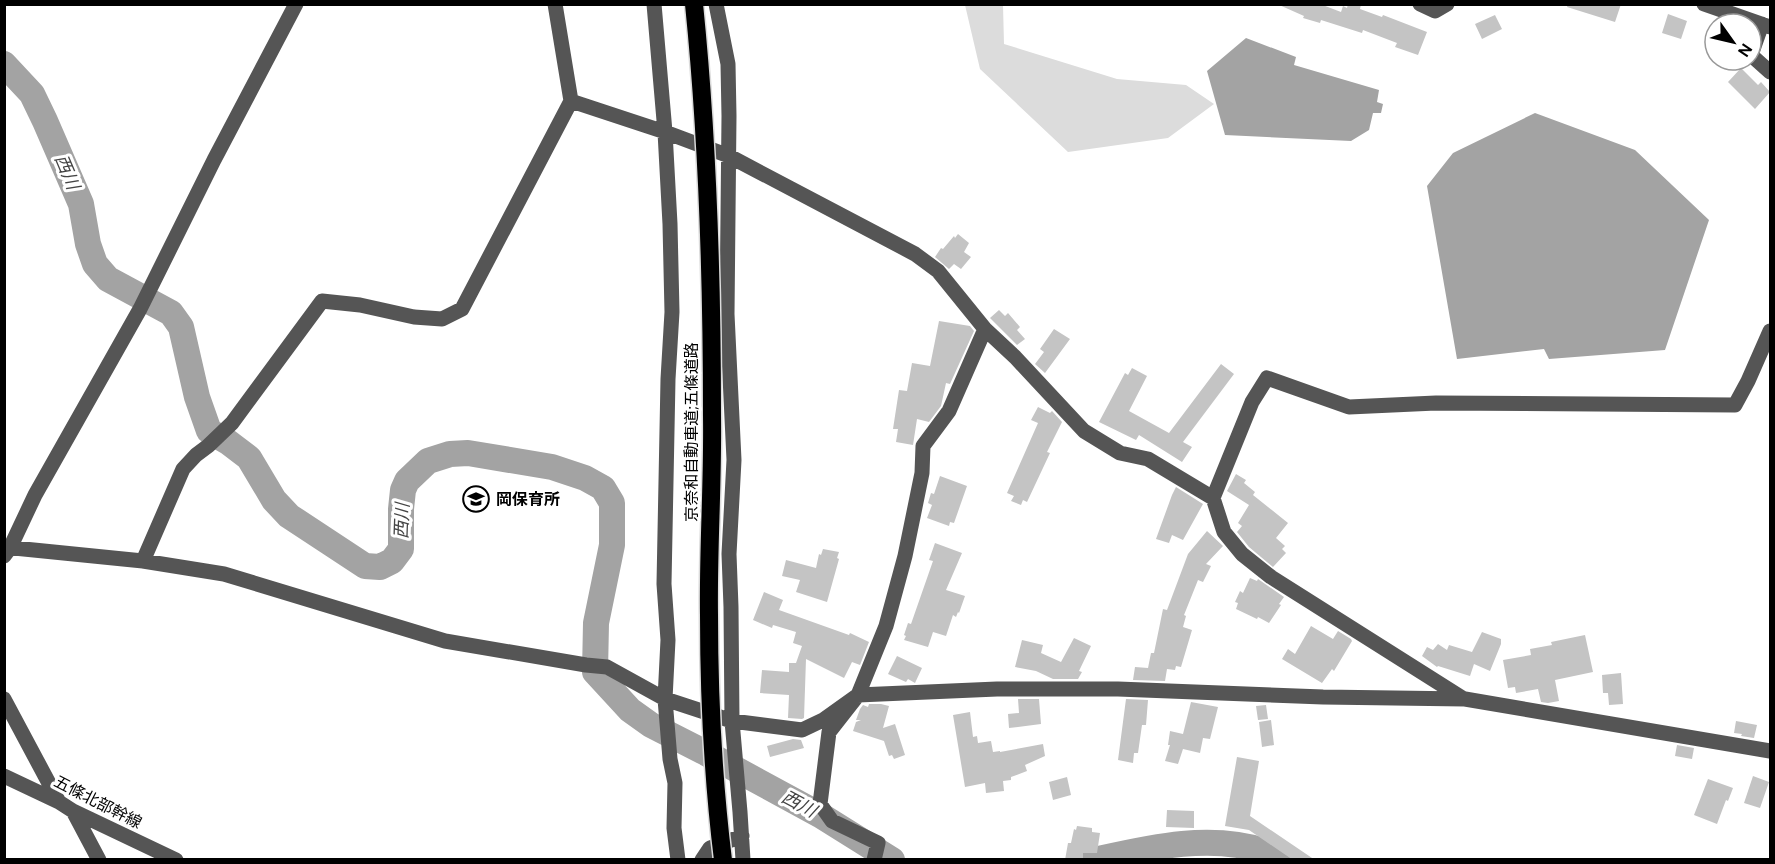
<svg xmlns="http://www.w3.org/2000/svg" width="1775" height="864" viewBox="0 0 1775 864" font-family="'DM Sans','Noto Sans JP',sans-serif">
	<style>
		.green { fill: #dcdcdc }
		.water { fill: #a3a3a3 }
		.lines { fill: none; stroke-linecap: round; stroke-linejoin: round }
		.river { stroke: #a3a3a3; stroke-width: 26 }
		.building { fill: #c4c4c4 }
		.minor { stroke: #555; stroke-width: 15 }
		.highway-bridge-casing { stroke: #dbdbdb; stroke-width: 21; stroke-linecap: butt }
		.highway-bridge { stroke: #000; stroke-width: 18 }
		.labels { text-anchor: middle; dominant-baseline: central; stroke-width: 6; stroke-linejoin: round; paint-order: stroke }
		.street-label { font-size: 16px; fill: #000; stroke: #fff }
		.poi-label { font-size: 16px; font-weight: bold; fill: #000; stroke: #fff; text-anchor: start }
		.water-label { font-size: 18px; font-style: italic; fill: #444; stroke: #fff }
	</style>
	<rect width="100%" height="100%" fill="#fff"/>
	<!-- green -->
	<path class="green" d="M965,5H1003L1004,44L1117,79L1186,85L1214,104L1168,138L1068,152L980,69Z"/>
	<!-- water -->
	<path class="water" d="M1246,38L1296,57L1294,65L1379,90L1377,102L1383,104L1381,113H1373L1369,130L1351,141L1225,135L1207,71Z
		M1535,113L1635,150L1709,220L1665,350L1549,359L1544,349L1457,359L1427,186L1453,153Z"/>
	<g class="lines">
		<!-- river -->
		<path class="river" d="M4,64L32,94L45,121L81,204L88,244L95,264L108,279L171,313L181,327L197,397L209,431L228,442L249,458L274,500L289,516L365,566L380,567L392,561L401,549V509L403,490L407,481L428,461L450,454L468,453L552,467L585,478L603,488L612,503V545L596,623L595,672L630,710L651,725L706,753L820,815L892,860
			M1094,860C1148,848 1209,833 1264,851C1271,853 1279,855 1285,860"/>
	</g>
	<!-- building -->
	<path class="building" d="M1277,4H1320L1341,12L1343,6L1347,8L1348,4H1361L1360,9L1382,17L1383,15L1427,32L1418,55L1395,47L1397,43L1363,30L1362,33L1321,20L1320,23L1303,18L1304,16Z
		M1568,4H1621L1615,22L1567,7Z
		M1668,14L1687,21L1681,39L1662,33Z
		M1495,15L1502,29L1482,39L1475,24Z
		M1741,68L1758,85L1761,82L1770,92L1755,109L1728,82Z
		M958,234L969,243L964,252L971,257L961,269L954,264L949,269L935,257L941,248L943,249L954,236L955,238Z
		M999,310L1005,316L1008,313L1020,327L1017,330L1025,339L1017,345L990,318Z
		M939,321L970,326L974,331L950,384L946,383L941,406L929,422L917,419L913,445L896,442L898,429H893L899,390L907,391L912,363L930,366Z
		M1054,329L1070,339L1045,373L1035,364L1044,352L1040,349Z
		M1221,364L1234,374L1183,442L1192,447L1182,462L1139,435L1136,440L1099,422L1125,373L1128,375L1132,368L1147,376L1129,411L1169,433Z
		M1038,407L1050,413L1052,411L1062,422L1047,452L1050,453L1027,502L1023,500L1021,505L1011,501L1014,496L1007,493L1038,423L1031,420Z
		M1236,474L1246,480L1244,483L1255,492L1253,495L1288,523L1276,538L1285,546L1282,549L1286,553L1273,567L1249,547L1237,532L1242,526L1238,523L1249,505L1227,491Z
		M940,476L967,486L954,523L950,522L949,526L927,518L932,505L928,503L931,493L934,494Z
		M1176,487L1203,504L1183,540L1172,535L1169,543L1156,539L1172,495Z
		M1207,531L1223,546L1206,564L1211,566L1203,582L1198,580L1184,615L1186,616L1183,627L1192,630L1181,667L1176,666L1175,670L1167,669L1165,681L1133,680L1135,667L1148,668L1151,653H1154L1163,609L1167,610L1188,554Z
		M935,543L962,553L946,590L965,596L959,613L958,612L956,617L953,615L946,636L933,632L928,647L904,640L906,636L904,635L908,623L911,624L933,561L929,560Z
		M823,549L839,552L837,558L839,559L827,602L796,592L800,580L782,576L786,560L816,568L819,554L821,555Z
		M1250,578L1257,581L1258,579L1284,597L1279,604L1281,605L1269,623L1258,617L1257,619L1236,609L1238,603L1235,602L1240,591L1243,593Z
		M764,592L783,600L779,610L849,635L850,633L869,642L860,665L852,662L844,678L806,659L804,718L802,719L788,718L789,695L760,693L762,670L789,672V663H796L802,646L793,643L796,632L773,625L772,628L753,620Z
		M1311,626L1333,639L1338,631L1351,639L1352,641L1334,671L1332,669L1322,683L1282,659L1288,649L1295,654Z
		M1482,632L1501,639V644L1490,671L1474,664L1470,676L1438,666L1437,667L1422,656L1427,647L1433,650L1438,644L1447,650L1449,645L1472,652Z
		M1585,635L1593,672L1555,680L1559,701L1548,703L1541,702L1538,689L1516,693L1515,687L1508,688L1503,660L1531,655L1530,649L1552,645L1551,642Z
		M1074,638L1091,646L1079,671L1082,672L1078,679H1053L1036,671L1015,667L1022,640L1043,645L1041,653L1061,662Z
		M897,656L922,668L915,683L908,679L906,682L888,674Z
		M1621,673L1623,704L1609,705L1608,693H1603L1602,675Z
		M1018,699H1039L1041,724L1009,728L1008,714L1019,713Z
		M1126,699L1148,700L1146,725H1142L1138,753H1134L1133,763L1118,760Z
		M1191,702L1218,707L1210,739L1203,738L1200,753L1183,749L1178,764L1165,761L1170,745H1168L1170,731L1183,734Z
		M869,704H881L889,706L883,728L895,724L905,755L894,759L892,755L889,756L884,741L853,731L856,722L861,720H856L860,709L863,705L868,707Z
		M1266,705L1268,719L1258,720L1256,706Z
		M970,712L973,737L977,736L978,743L991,741L993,752L1000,751V752L1043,744L1045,756L1025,765L1027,771L1011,777V780L1003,781L1004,791L986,793L985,783L965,787L953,715Z
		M1271,720L1274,745L1262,747L1259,722Z
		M1736,721L1757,725L1754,738L1741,736L1742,734L1734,733Z
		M793,739L801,740L804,748L770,757L767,746Z
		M1677,745L1694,748L1692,759L1675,756Z
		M1237,757L1259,761L1250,816L1315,860H1293L1249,830L1225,826Z
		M1753,776L1769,782L1760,808L1744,803Z
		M1067,777L1071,795L1053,800L1049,782Z
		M1708,779L1733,788L1728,801L1726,800L1717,824L1694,815Z
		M1167,810L1194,811V828L1166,827Z
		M1077,826L1092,828V832L1100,833L1097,853H1083V860H1065L1068,843H1071L1074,829L1076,830Z"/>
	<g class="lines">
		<!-- minor -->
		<path class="minor" d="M555,4L571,101L665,132L729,156L915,254L938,271L985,329L1015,357L1084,431L1120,453L1148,459L1213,498
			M654,4L665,132L670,224L672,312L668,379L664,584L668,640L665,699L670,759L675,783L674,828L678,860
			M716,4L728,64L729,116L727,314L734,460L729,554L731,607L732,721L740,812L743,860
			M1420,4L1435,11L1447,4
			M1704,4L1770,27
			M1762,24L1751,55L1770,72
			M4,547L143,561L224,574L445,641L586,665L607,667L665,699L732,721L802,730L823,720L858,695L997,689H1118L1323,697L1465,699L1770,751
			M4,556L10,548L35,495L140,309L214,160L296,4
			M143,561L183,469L196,455L208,446L232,423L322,301L360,305L414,317L442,319L462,309L571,101
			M4,699L59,802
			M1464,699L1271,577L1242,554L1224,532L1213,498L1252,402L1267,378L1349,407L1436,403L1735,405L1748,381L1770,331
			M4,776L59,802L73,811L176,860
			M73,811L99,860
			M702,860L710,848L742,836
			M874,860L878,843L832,821L820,804L829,732L858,695L886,626L905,556L922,473L923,446L949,411L985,329"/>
		<!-- highway-bridge casing -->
		<g class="highway-bridge-casing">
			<path id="highway-bridge" d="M694,4C708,141 712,279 712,416C713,483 708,549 709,615C709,697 713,779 723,860"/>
		</g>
		<!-- highway-bridge -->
		<use href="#highway-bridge" class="highway-bridge"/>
	</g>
	<!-- icons -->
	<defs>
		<g id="school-ring" transform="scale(1.35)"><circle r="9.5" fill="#fff" stroke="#000" stroke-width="1.5"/><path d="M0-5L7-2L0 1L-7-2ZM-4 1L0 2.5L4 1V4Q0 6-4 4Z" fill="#000"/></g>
	</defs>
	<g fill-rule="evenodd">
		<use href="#school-ring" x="476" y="499"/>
	</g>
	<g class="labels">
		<!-- street labels -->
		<g class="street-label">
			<text transform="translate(691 432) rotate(-90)">京奈和自動車道;五條道路</text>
			<text transform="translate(98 802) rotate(27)">五條北部幹線</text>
		</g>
		<!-- poi labels -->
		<g class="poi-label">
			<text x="496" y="499">岡保育所</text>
		</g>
		<!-- water labels -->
		<g class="water-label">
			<text transform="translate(67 172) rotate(67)">西川</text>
			<text transform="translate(402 521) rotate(-88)">西川</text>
			<text transform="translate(799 804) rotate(28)">西川</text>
		</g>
	</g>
	<!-- border -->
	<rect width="1775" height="864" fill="none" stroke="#000000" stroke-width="12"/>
	<!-- north arrow -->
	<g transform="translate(1733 42) rotate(124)"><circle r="28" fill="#ffffff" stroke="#999999" stroke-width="1.5"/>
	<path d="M0-4.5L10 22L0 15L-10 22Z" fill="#000000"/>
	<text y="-9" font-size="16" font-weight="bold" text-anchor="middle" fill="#000000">N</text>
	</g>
</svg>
